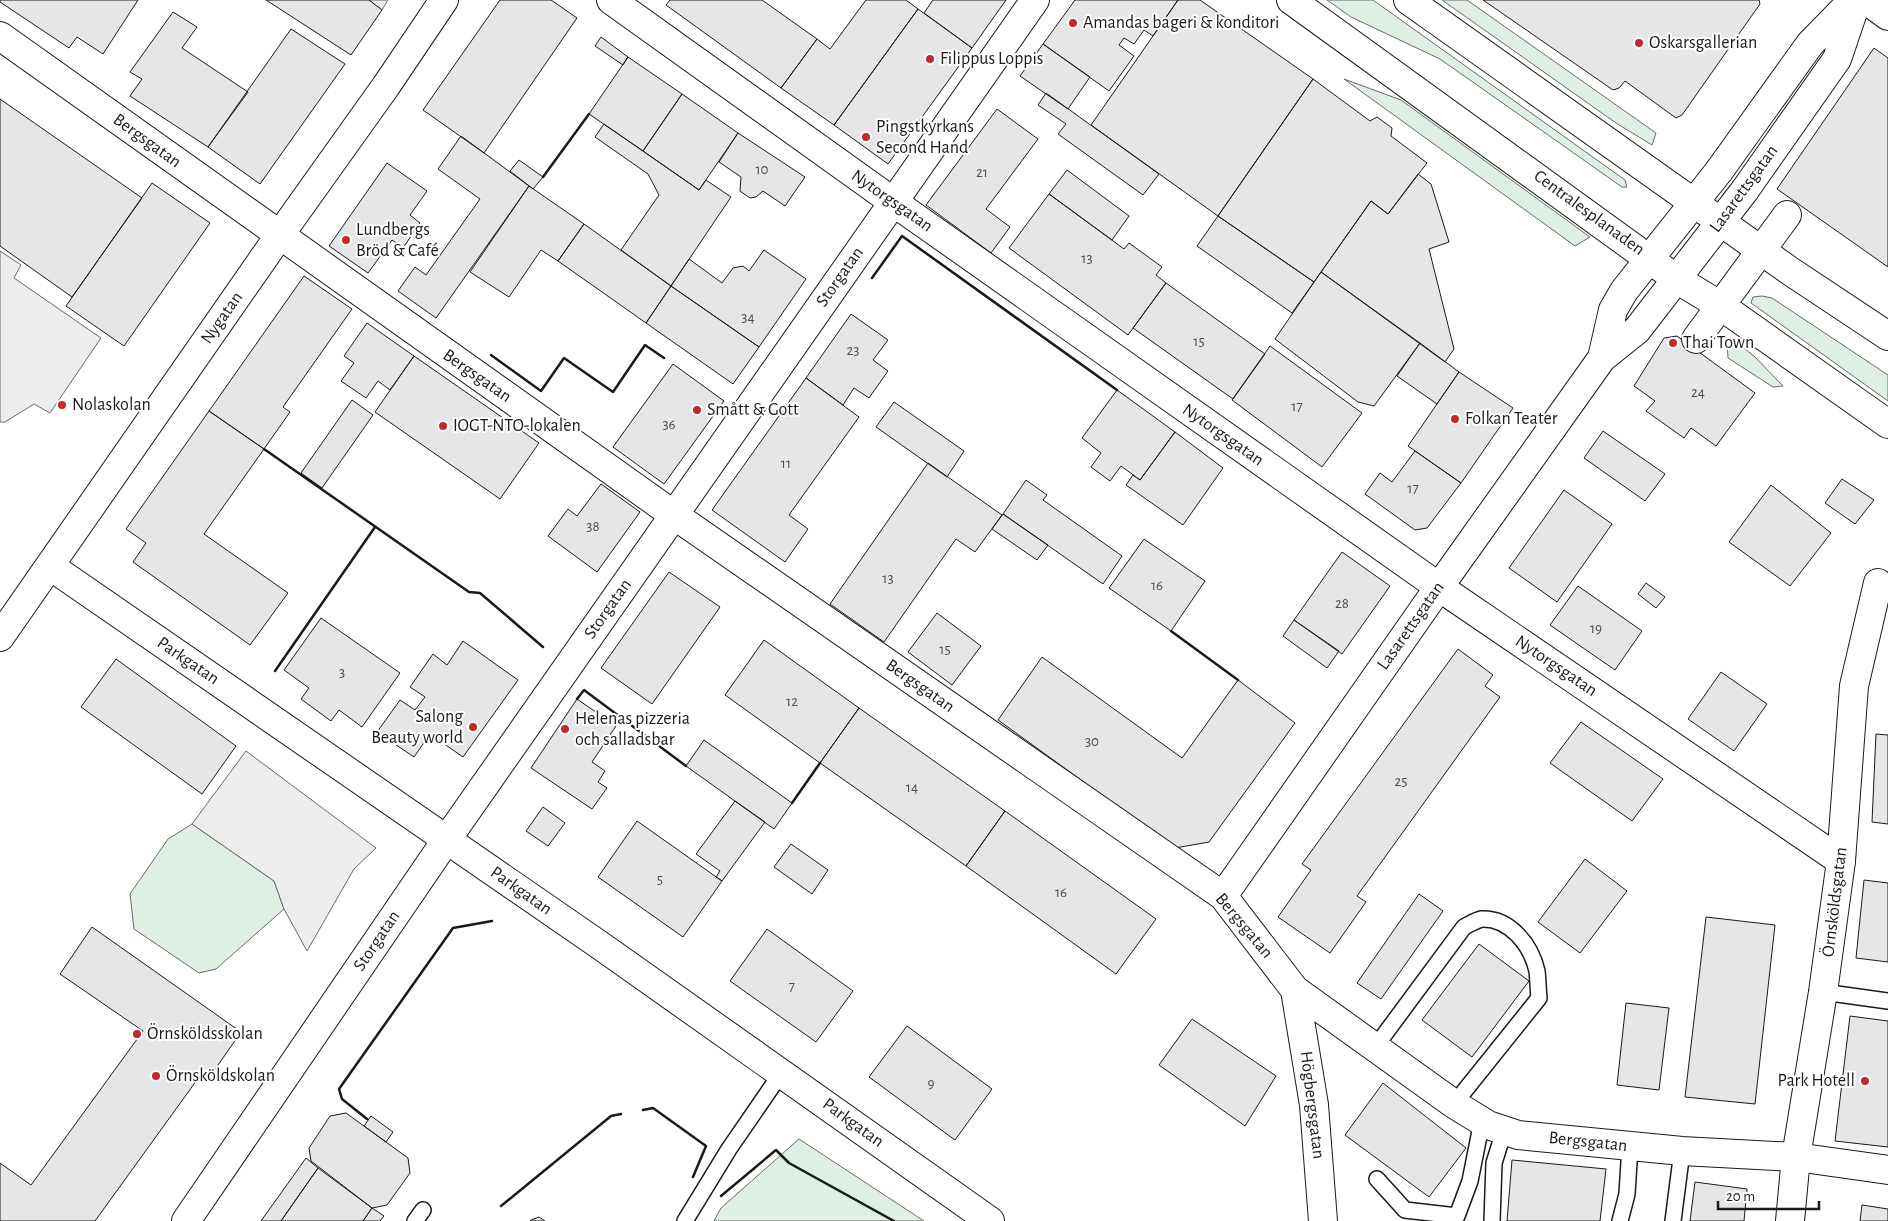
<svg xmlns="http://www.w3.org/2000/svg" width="1888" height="1221" viewBox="0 0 1888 1221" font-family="'Alegreya Sans',sans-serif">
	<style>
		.green { fill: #e0efe3; stroke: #6a6a6a }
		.parking { fill: #ededed; stroke: #6a6a6a }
		.building { fill: #e6e6e6; stroke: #1a1a1a }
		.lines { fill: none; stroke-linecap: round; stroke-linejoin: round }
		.lane-casing { stroke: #1a1a1a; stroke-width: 18 }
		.street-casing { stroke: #1a1a1a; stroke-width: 30 }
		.secondary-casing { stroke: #1a1a1a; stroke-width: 30 }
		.highway-casing { stroke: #1a1a1a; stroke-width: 30 }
		.lane { stroke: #fff; stroke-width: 15 }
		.street { stroke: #fff; stroke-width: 28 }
		.secondary { stroke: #fff; stroke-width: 28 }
		.highway { stroke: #fff; stroke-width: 28 }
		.wall { stroke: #1a1a1a; stroke-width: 2.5 }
		.poi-dot { fill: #c62828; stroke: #fff; stroke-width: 2 }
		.labels { text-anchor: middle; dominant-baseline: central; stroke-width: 4; stroke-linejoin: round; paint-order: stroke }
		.number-label { font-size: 15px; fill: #4d4d4d }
		.poi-label { font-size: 18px; fill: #1a1a1a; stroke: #fff; text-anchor: start }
		.street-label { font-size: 18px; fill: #1a1a1a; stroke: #fff }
	</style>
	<rect width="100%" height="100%" fill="#fff"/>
	<!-- green -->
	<path class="green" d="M1327,0H1373L1625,180L1627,187H1622L1440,59L1351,17Z
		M1442,0H1467L1656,133L1652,145L1616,123Z
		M1344,79L1401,100L1590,237L1575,246Z
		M1762,296L1772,298L1888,375V401L1751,303L1753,297Z
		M1732,339L1754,356L1783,386L1773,387L1728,358L1727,343Z
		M192,824L274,881L284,909L216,969L199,973L134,929L130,894L168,839Z
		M799,1139L924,1221H714L721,1208Z"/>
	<!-- parking -->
	<path class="parking" d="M369,0H388L382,10Z
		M0,251L21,265L14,278L101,338L50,413L34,404L5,422H0Z
		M246,751L376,848L354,869L307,951L284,909L274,881L192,824Z"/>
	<!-- building -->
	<path class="building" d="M0,0H138L103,54L77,37L69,48L0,2Z
		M266,0H369L382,10L351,55Z
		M500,0H551L577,18L484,153L423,110Z
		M670,0H762L817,39L781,88L666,5Z
		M866,0H906L918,9L834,125L781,88L817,39L830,49Z
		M933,0H1006L972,48L924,13Z
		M1075,0H1178L1153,36L1144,30L1134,44L1124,38L1119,45L1134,56L1109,91L1043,44Z
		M1178,0H1200L1313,79L1218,216L1091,125Z
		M1483,0H1759L1760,4L1682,115L1676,118L1625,81L1619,88L1613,90Z
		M918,9L972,48L888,164L834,125Z
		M173,12L197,27L182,48L248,92L208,147L130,96L142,79L130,72Z
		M291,29L345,64L260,184L208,147Z
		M601,37L628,57L623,65L595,46Z
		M1043,44L1090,77L1068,109L1020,76Z
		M1874,48L1888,58V267L1777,189Z
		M628,57L682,94L643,151L589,114Z
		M1313,79L1370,121L1377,117L1392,128L1391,136L1427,163L1388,214L1371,201L1314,282L1218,216Z
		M1046,93L1159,174L1143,195L1058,134L1066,124L1038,105Z
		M682,94L738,133L699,190L643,151Z
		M0,99L142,198L72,297L0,246Z
		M997,109L1038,139L986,209L1010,227L991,253L926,205Z
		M604,124L699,190L706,180L731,197L671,286L621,250L659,195L648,174L595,137Z
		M738,133L805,177L785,206L763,191L756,197L750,198L740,191L741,177L719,162Z
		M461,136L529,186L436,318L398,291L415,267L426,275L480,199L438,169Z
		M519,160L543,177L533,189L510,171Z
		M387,163L427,191L410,215L420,223L403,248L392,240L368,273L329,246Z
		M1067,170L1129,216L1112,240L1049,194Z
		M1418,174L1431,184L1449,242L1429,249L1454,349L1445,362L1321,272L1371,201L1388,214Z
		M152,183L210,223L124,346L66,306Z
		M529,186L584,224L558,261L541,250L509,297L470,272Z
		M1049,194L1124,249L1129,243L1162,267L1156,275L1166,283L1128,335L1009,248Z
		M1218,216L1314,282L1292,313L1197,246Z
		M584,224L671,286L646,323L558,261Z
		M764,250L806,279L759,347L671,286L689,259L722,283L733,268L743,266L749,271Z
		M1321,272L1420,343L1374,406L1358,402L1275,339Z
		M304,276L352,309L283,407L290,412L264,449L209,411Z
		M1166,283L1265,354L1233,399L1133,328Z
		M671,286L759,347L733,384L646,323Z
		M851,314L888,340L873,360L888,371L869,398L854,388L843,405L806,378Z
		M367,323L414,356L390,390L378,381L366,398L341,381L354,363L344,356Z
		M1677,336L1755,393L1716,446L1691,428L1684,438L1646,411L1655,401L1634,386L1664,338Z
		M1420,343L1459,372L1437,404L1397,376Z
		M1270,346L1362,413L1322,467L1232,400Z
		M414,356L539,443L500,499L375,412Z
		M673,364L724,401L664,484L613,447Z
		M1459,372L1513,408L1461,483L1408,446Z
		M806,378L859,417L789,515L808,529L785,562L712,510Z
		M1117,390L1175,432L1140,480L1121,466L1110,481L1091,467L1101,453L1082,438Z
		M352,400L373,415L322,488L301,473Z
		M894,402L964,451L947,477L876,427Z
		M209,411L264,449L204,534L288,593L250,645L133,562L146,543L126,529Z
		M1603,431L1665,474L1645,501L1584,458Z
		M1175,432L1223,468L1183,525L1126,485L1133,475L1140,480Z
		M1415,451L1461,483L1427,528L1415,530L1365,494L1380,473L1392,482Z
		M928,463L1002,515L975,552L956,539L884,642L830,604Z
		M1842,479L1874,500L1855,524L1825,503Z
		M1026,480L1047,495L1043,500L1122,556L1103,584L1003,514Z
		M601,484L640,512L597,572L548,536L568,509L577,516Z
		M1771,485L1831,533L1790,586L1729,542Z
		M1564,490L1612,524L1557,602L1509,568Z
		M1003,514L1048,545L1037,560L992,529Z
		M1144,539L1205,581L1171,631L1109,588Z
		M1342,552L1390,586L1342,654L1294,620Z
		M669,572L720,607L652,704L601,668Z
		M1646,583L1665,597L1656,608L1638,594Z
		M1578,586L1642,631L1615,670L1550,625Z
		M937,613L981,646L952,685L908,652Z
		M321,618L400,673L362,727L339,710L331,721L301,699L309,688L284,670Z
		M1294,620L1339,651L1327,668L1283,636Z
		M764,640L859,708L820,763L725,695Z
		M463,641L518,680L463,757L430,734L414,757L377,732L400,700L415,710L425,697L410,687L433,654L447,665Z
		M1458,649L1493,675L1485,686L1500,697L1357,896L1366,902L1330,953L1278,917L1311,870L1302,864Z
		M1042,657L1182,758L1238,680L1295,723L1209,842L1175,848L998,720Z
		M116,659L236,746L202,794L81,707Z
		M1721,672L1767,704L1734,751L1688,719Z
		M577,699L616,726L592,762L605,771L598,782L607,788L592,809L531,768Z
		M859,708L1005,811L966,866L820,763Z
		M1581,722L1663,779L1632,821L1550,763Z
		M1876,734L1888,735V824L1872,822Z
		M704,740L792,803L774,829L686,766Z
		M735,801L765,822L722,881L716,877L720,871L696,854Z
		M543,807L565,823L548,846L526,831Z
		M1005,811L1156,919L1116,974L966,866Z
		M637,821L722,881L683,937L598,877Z
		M791,844L828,870L812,894L774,867Z
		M1585,859L1627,891L1580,953L1538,922Z
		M1864,880L1888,883V962L1856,958Z
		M1419,894L1443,911L1381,999L1357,983Z
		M1706,917L1775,925L1755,1104L1685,1097Z
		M92,927L241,1032L209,1078L202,1073L95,1221H0V1163L31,1185L143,1031L60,974Z
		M767,929L853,991L816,1042L730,981Z
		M1479,944L1529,981L1472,1057L1422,1020Z
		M1626,1003L1669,1008L1659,1090L1617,1085Z
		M1850,1016L1888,1021V1147L1835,1141Z
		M1192,1019L1276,1076L1245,1126L1159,1065Z
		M907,1026L992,1089L955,1140L869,1077Z
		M1383,1083L1466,1148L1429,1197L1345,1135Z
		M346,1113L408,1158L410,1173L387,1205L372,1208L311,1161L309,1148L330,1116Z
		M371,1116L393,1132L386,1142L364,1126Z
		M306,1158L318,1168L281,1221H261Z
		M1512,1160L1606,1169L1600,1221H1507Z
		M318,1168L372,1208L363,1221H281Z
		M1695,1182L1747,1189L1744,1221H1690Z
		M1862,1205L1888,1209V1221H1860Z
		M372,1208L384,1216L380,1221H363Z
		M539,1217L545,1221H530L531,1220Z"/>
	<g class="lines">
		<!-- lane casing -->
		<g class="lane-casing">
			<path id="lane" d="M1823,992L1888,1001
				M1376,1046L1464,927C1470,924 1476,920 1482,919C1510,918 1531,945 1537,971C1538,979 1538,989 1539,998L1454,1104
				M1377,1179L1405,1210L1457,1216L1470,1181L1482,1121
				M415,1221L423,1210
				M685,1221L729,1149L782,1072
				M1492,1221L1494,1163L1504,1131
				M1620,1221L1627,1194L1630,1146
				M1673,1221L1682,1151"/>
		</g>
		<!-- street casing -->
		<g class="street-casing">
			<path id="street" d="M611,0L892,201L1439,587L1223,896
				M1866,0L1888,16
				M0,36L674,515L1223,896L1295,990L1454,1104L1488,1125L1518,1135L1682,1151L1796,1157L1888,1170
				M1719,171L1810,44L1853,0
				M1745,190L1837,59L1857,0
				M1696,339L1787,215
				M50,566L601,946L990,1221
				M0,637L279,236L386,86L444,0
				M1841,861L1854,686L1878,583
				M1295,990L1314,1105L1323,1221
				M186,1221L447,839L1035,0"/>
		</g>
		<!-- secondary casing -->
		<g class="secondary-casing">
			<path id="secondary" d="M1745,190L1637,330L1602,358L1439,587L1841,861L1823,992L1796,1157L1790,1221
				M1602,358L1613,310L1624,291L1719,171"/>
		</g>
		<!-- highway casing -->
		<g class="highway-casing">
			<path id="highway" d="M1291,0L1678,280L1721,306L1888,424
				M1408,0L1790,271L1888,336"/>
		</g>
		<!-- lane -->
		<use href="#lane" class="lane"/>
		<!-- street -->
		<use href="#street" class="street"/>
		<!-- secondary -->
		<use href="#secondary" class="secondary"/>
		<!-- highway -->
		<use href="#highway" class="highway"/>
		<!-- wall -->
		<path class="wall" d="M543,177L589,114
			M872,278L902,236L1117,390
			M491,355L541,391L564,358L613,392L645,345L664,358
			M264,449L469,592L480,593L543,647
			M1171,631L1238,680
			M275,671L375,527
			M577,699L584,690L686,766
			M792,803L820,763
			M643,1110L653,1108L706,1146L693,1177
			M367,1119L342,1099L339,1089L453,928L492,921
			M721,1196L776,1150L789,1163L894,1221
			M501,1206L611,1116L621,1114"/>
	</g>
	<!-- markers -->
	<g class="poi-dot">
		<circle cx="1073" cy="23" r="5"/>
		<circle cx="1639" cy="43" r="5"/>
		<circle cx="930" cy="59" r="5"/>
		<circle cx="866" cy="137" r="5"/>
		<circle cx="346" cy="240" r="5"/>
		<circle cx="1673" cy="343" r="5"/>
		<circle cx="62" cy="405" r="5"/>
		<circle cx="697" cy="410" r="5"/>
		<circle cx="1455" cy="419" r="5"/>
		<circle cx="443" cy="426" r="5"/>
		<circle cx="473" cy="727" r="5"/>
		<circle cx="565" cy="729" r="5"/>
		<circle cx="137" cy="1034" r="5"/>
		<circle cx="156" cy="1076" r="5"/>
		<circle cx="1865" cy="1081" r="5"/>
	</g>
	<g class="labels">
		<!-- number labels -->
		<g class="number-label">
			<text x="762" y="169">10</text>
			<text x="982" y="172">21</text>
			<text x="1087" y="258">13</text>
			<text x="748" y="317">34</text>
			<text x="1199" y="341">15</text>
			<text x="853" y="350">23</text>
			<text x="1698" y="392">24</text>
			<text x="1297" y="406">17</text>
			<text x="669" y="424">36</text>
			<text x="786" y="463">11</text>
			<text x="1413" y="488">17</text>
			<text x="593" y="526">38</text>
			<text x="888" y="578">13</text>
			<text x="1157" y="585">16</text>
			<text x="1342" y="603">28</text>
			<text x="1596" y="628">19</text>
			<text x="945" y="649">15</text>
			<text x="342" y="672">3</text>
			<text x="792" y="701">12</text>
			<text x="1092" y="741">30</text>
			<text x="1401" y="781">25</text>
			<text x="912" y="787">14</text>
			<text x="660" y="879">5</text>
			<text x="1061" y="892">16</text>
			<text x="792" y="986">7</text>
			<text x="931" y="1083">9</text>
		</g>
		<!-- poi labels -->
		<g class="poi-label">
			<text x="1083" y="23">Amandas bageri &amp; konditori</text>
			<text x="1649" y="43">Oskarsgallerian</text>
			<text x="940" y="59">Filippus Loppis</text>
			<text x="876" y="127">Pingstkyrkans<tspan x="876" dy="21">Second Hand</tspan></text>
			<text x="356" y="230">Lundbergs<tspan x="356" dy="21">Bröd &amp; Café</tspan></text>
			<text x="1683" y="343">Thai Town</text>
			<text x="72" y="405">Nolaskolan</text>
			<text x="707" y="410">Smått &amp; Gott</text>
			<text x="1465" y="419">Folkan Teater</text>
			<text x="453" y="426">IOGT-NTO-lokalen</text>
			<text x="463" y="717" text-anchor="end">Salong<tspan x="463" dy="21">Beauty world</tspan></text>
			<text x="575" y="719">Helenas pizzeria<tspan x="575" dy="21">och salladsbar</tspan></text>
			<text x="147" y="1034">Örnsköldsskolan</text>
			<text x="166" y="1076">Örnsköldskolan</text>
			<text x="1855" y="1081" text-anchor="end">Park Hotell</text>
		</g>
		<!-- street labels -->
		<g class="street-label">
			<text transform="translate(147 141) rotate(36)">Bergsgatan</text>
			<text transform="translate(1744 189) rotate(-54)">Lasarettsgatan</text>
			<text transform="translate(892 201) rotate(35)">Nytorgsgatan</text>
			<text transform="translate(1589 213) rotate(36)">Centralesplanaden</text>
			<text transform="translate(840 277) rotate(-55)">Storgatan</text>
			<text transform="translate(222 318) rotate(-55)">Nygatan</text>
			<text transform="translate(477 376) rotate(35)">Bergsgatan</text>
			<text transform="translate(1223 435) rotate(35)">Nytorgsgatan</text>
			<text transform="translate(608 609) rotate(-55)">Storgatan</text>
			<text transform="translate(1411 626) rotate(-55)">Lasarettsgatan</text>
			<text transform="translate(188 661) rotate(34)">Parkgatan</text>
			<text transform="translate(1556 666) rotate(34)">Nytorgsgatan</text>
			<text transform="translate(920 686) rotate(35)">Bergsgatan</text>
			<text transform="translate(521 891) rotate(35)">Parkgatan</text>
			<text transform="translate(1835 902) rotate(-83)">Örnsköldsgatan</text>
			<text transform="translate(1244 926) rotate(50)">Bergsgatan</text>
			<text transform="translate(377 941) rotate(-56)">Storgatan</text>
			<text transform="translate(1312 1105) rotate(83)">Högbergsgatan</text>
			<text transform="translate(853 1123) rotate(36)">Parkgatan</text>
			<text transform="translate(1588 1142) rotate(6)">Bergsgatan</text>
		</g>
	</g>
	<!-- scale -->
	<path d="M1718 1201v8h101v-8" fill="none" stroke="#1a1a1a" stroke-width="2.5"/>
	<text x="1726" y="1201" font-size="15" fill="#1a1a1a" stroke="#ffffff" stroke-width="4" paint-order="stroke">20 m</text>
</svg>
